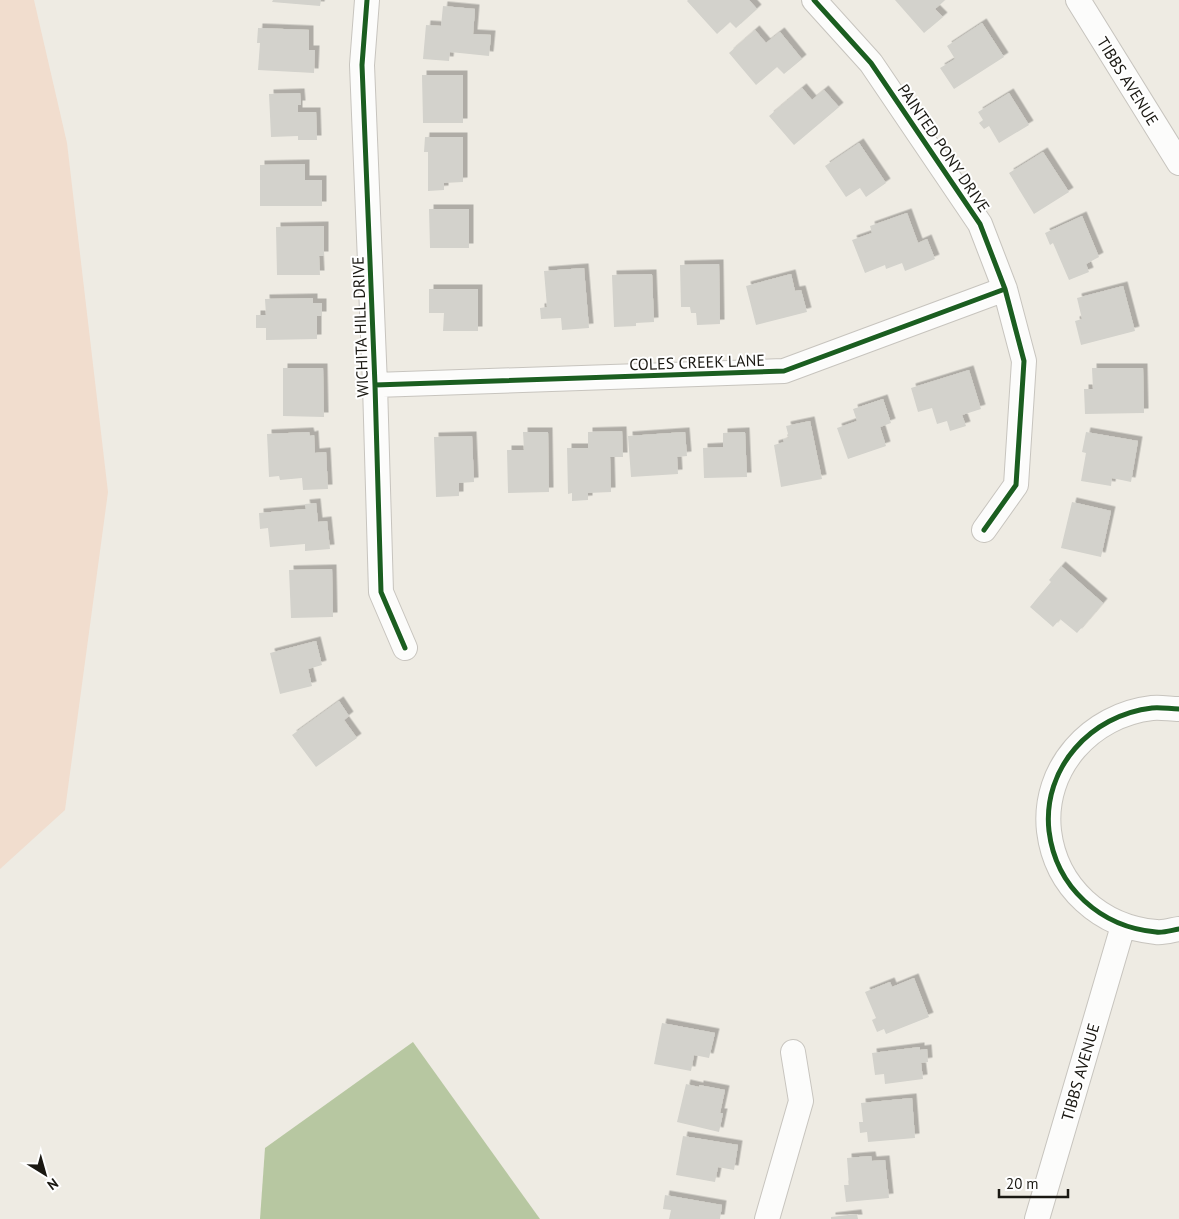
<svg xmlns="http://www.w3.org/2000/svg" width="1179" height="1219" viewBox="0 0 1179 1219" font-family="'PT Sans',sans-serif">
	<style>
		.green { fill: #f1ddce }
		.water { fill: #b7c7a1 }
		.building { fill: #d3d2cc; filter: url(#shadow) }
		.lines { fill: none; stroke-linecap: round; stroke-linejoin: round }
		.minor-casing { stroke: #c7c4be; stroke-width: 26 }
		.minor { stroke: #fcfcfb; stroke-width: 24 }
		.cycleway-casing { stroke: #fff; stroke-width: 8 }
		.cycleway { stroke: #1b5e20; stroke-width: 5 }
		.labels { text-anchor: middle; dominant-baseline: central; stroke-width: 4; stroke-linejoin: round; paint-order: stroke }
		.street-label { font-size: 16px; fill: #1a1812; stroke: #fff }
	</style>
	<defs>
		<filter id="shadow"><feDropShadow dx="4.5" dy="-4.5" stdDeviation="0" flood-color="#0004"/></filter>
	</defs>
	<rect width="100%" height="100%" fill="#eeebe3"/>
	<!-- green -->
	<path class="green" d="M0,0H34L67,143L108,492L65,810L0,869Z"/>
	<!-- water -->
	<path class="water" d="M413,1042L540,1219H260L265,1148Z"/>
	<!-- building -->
	<path class="building" d="M273,0H321L320,6L272,2Z
		M688,0H749L757,9L736,28L730,22L717,34L687,1Z
		M895,0H945L935,9L943,17L924,33Z
		M443,6L475,9L473,34L491,35L489,56L450,52L449,61L423,59L426,25L441,26Z
		M982,23L1004,57L954,89L940,68L955,59L947,46Z
		M258,28L309,30V50H315L314,73L258,70L260,43H257Z
		M755,30L766,43L780,32L802,59L784,74L777,67L756,85L729,53Z
		M422,75H463V123H423Z
		M802,88L812,100L824,90L839,107L794,145L769,116Z
		M300,93L301,105H298V112H316L317,140H298V136L271,137L269,94Z
		M1009,93L1029,125L999,143L989,126L984,129L979,123L983,120L978,112Z
		M425,137H463V182L444,183V190L428,191V152H424Z
		M859,143L886,183L866,197L860,188L846,197L825,166Z
		M1043,152L1069,192L1034,214L1009,173Z
		M305,164V180H322V206H260V165Z
		M429,209H469V248H430Z
		M907,213L918,243L927,239L935,259L905,271L902,263L886,269L885,265L865,273L852,240L872,233L870,226Z
		M1082,216L1099,257L1086,264L1089,272L1069,280L1053,243L1050,245L1045,233Z
		M324,226V256H319L320,275H277L276,227Z
		M719,264L720,324L697,325L696,313H691L690,307H681L680,265Z
		M584,268L589,328L562,330L561,318L541,319L540,308L547,307L544,271Z
		M652,274L654,322L636,323V326L614,327L612,275Z
		M791,274L795,291L801,290L807,312L756,325L746,286Z
		M1123,286L1135,331L1081,345L1075,321L1082,319L1077,298Z
		M429,289H478V331H443L444,313H429Z
		M313,298V303H322V316H317V339L266,340V328H256V315H266L265,299Z
		M283,368H323L324,417L283,416Z
		M1092,368H1143L1144,413L1085,414L1084,389H1093Z
		M969,370L981,409L962,415L966,426L950,431L947,421L937,424L932,408L918,412L911,388Z
		M883,399L891,423L880,427L886,446L848,459L837,428L857,421L853,409Z
		M810,421L822,479L781,487L774,445L784,442L783,439L789,438L786,426Z
		M622,431L623,457H610L611,492L588,493V500L572,501V493L568,494L567,448H588V432Z
		M309,432L310,436L314,435L315,453L326,452L328,489L303,490L302,478L280,480L279,476L269,477L267,434Z
		M523,432H548L549,492L508,493L507,450H524Z
		M685,432L687,456L677,457L678,474L631,477L628,436Z
		M745,432L747,477L704,478L703,448L723,447V433Z
		M1086,432L1138,441L1131,482L1112,478L1111,486L1081,481L1086,453L1082,452Z
		M472,436L474,482L459,483V496L436,497L434,437Z
		M1072,502L1111,511L1101,557L1061,548Z
		M316,503L318,522L327,521L330,549L305,551V544L270,547L268,528L260,529L259,513L306,509L305,504Z
		M1061,566L1103,603L1077,633L1060,619L1053,627L1030,607L1051,582L1049,580Z
		M332,569L333,617L291,618L289,570Z
		M316,641L322,665L308,669L312,686L280,694L270,653Z
		M339,701L349,716L344,720L357,738L316,767L292,735Z
		M914,978L929,1017L886,1034L884,1029L877,1032L872,1020L876,1018L865,992L890,982L892,987Z
		M662,1023L715,1033L709,1058L694,1055L691,1071L654,1064Z
		M920,1047V1050L927,1049L928,1062L921,1063L923,1079L885,1084L884,1074L875,1075L872,1053Z
		M686,1084L699,1087V1085L725,1090L720,1113H723L719,1132L677,1122Z
		M912,1098L915,1138L868,1142L867,1132L860,1133L859,1122H863L861,1103Z
		M683,1136L738,1145L734,1170L718,1167L715,1182L676,1175Z
		M871,1156L872,1161L885,1160L889,1198L846,1202L844,1185H849L847,1158Z
		M665,1195L722,1205L720,1219H669L671,1210L663,1209Z
		M857,1214L858,1219H831V1217Z"/>
	<g class="lines">
		<!-- minor casing -->
		<g class="minor-casing">
			<path id="minor" d="M367,0L362,65L375,385L381,592L405,648
				M814,0L871,63L980,224L1005,289L1024,361L1016,485L984,530
				M1078,0L1179,163
				M375,385L784,371L1005,289
				M1179,709C1170,709 1161,707 1152,708C1091,715 1042,768 1049,831C1056,888 1101,927 1156,932C1164,933 1172,930 1179,929
				M767,1219L801,1101L793,1052
				M1037,1219L1123,926"/>
		</g>
		<!-- minor -->
		<use href="#minor" class="minor"/>
		<!-- cycleway casing -->
		<g class="cycleway-casing">
			<path id="cycleway" d="M367,0L362,65L375,385L381,592L405,648
				M814,0L871,63L980,224L1005,289L1024,361L1016,485L984,530
				M375,385L784,371L1005,289
				M1179,709C1170,709 1161,707 1152,708C1091,715 1042,768 1049,831C1056,888 1101,927 1156,932C1164,933 1172,930 1179,929"/>
		</g>
		<!-- cycleway -->
		<use href="#cycleway" class="cycleway"/>
	</g>
	<g class="labels">
		<!-- street labels -->
		<g class="street-label">
			<text transform="translate(1128 81) rotate(58)">TIBBS AVENUE</text>
			<text transform="translate(944 148) rotate(56)">PAINTED PONY DRIVE</text>
			<text transform="translate(360 327) rotate(-92)">WICHITA HILL DRIVE</text>
			<text transform="translate(697 362) rotate(-2)">COLES CREEK LANE</text>
			<text transform="translate(1080 1072) rotate(-74)">TIBBS AVENUE</text>
		</g>
	</g>
	<!-- north arrow -->
	<g transform="translate(45 1174) rotate(143)" stroke="#ffffff" stroke-width="4" paint-order="stroke">
	<path d="M0-4L9 19L0 12L-9 19Z" fill="#1a1812"/>
	<text y="-8" font-size="14" font-weight="bold" text-anchor="middle" fill="#1a1812">N</text>
	</g>
	<!-- scale -->
	<path d="M999 1189v8h69v-8" fill="none" stroke="#1a1812" stroke-width="2.5"/>
	<text x="1006" y="1189" font-size="15" fill="#1a1812" stroke="#ffffff" stroke-width="4" paint-order="stroke">20 m</text>
</svg>
